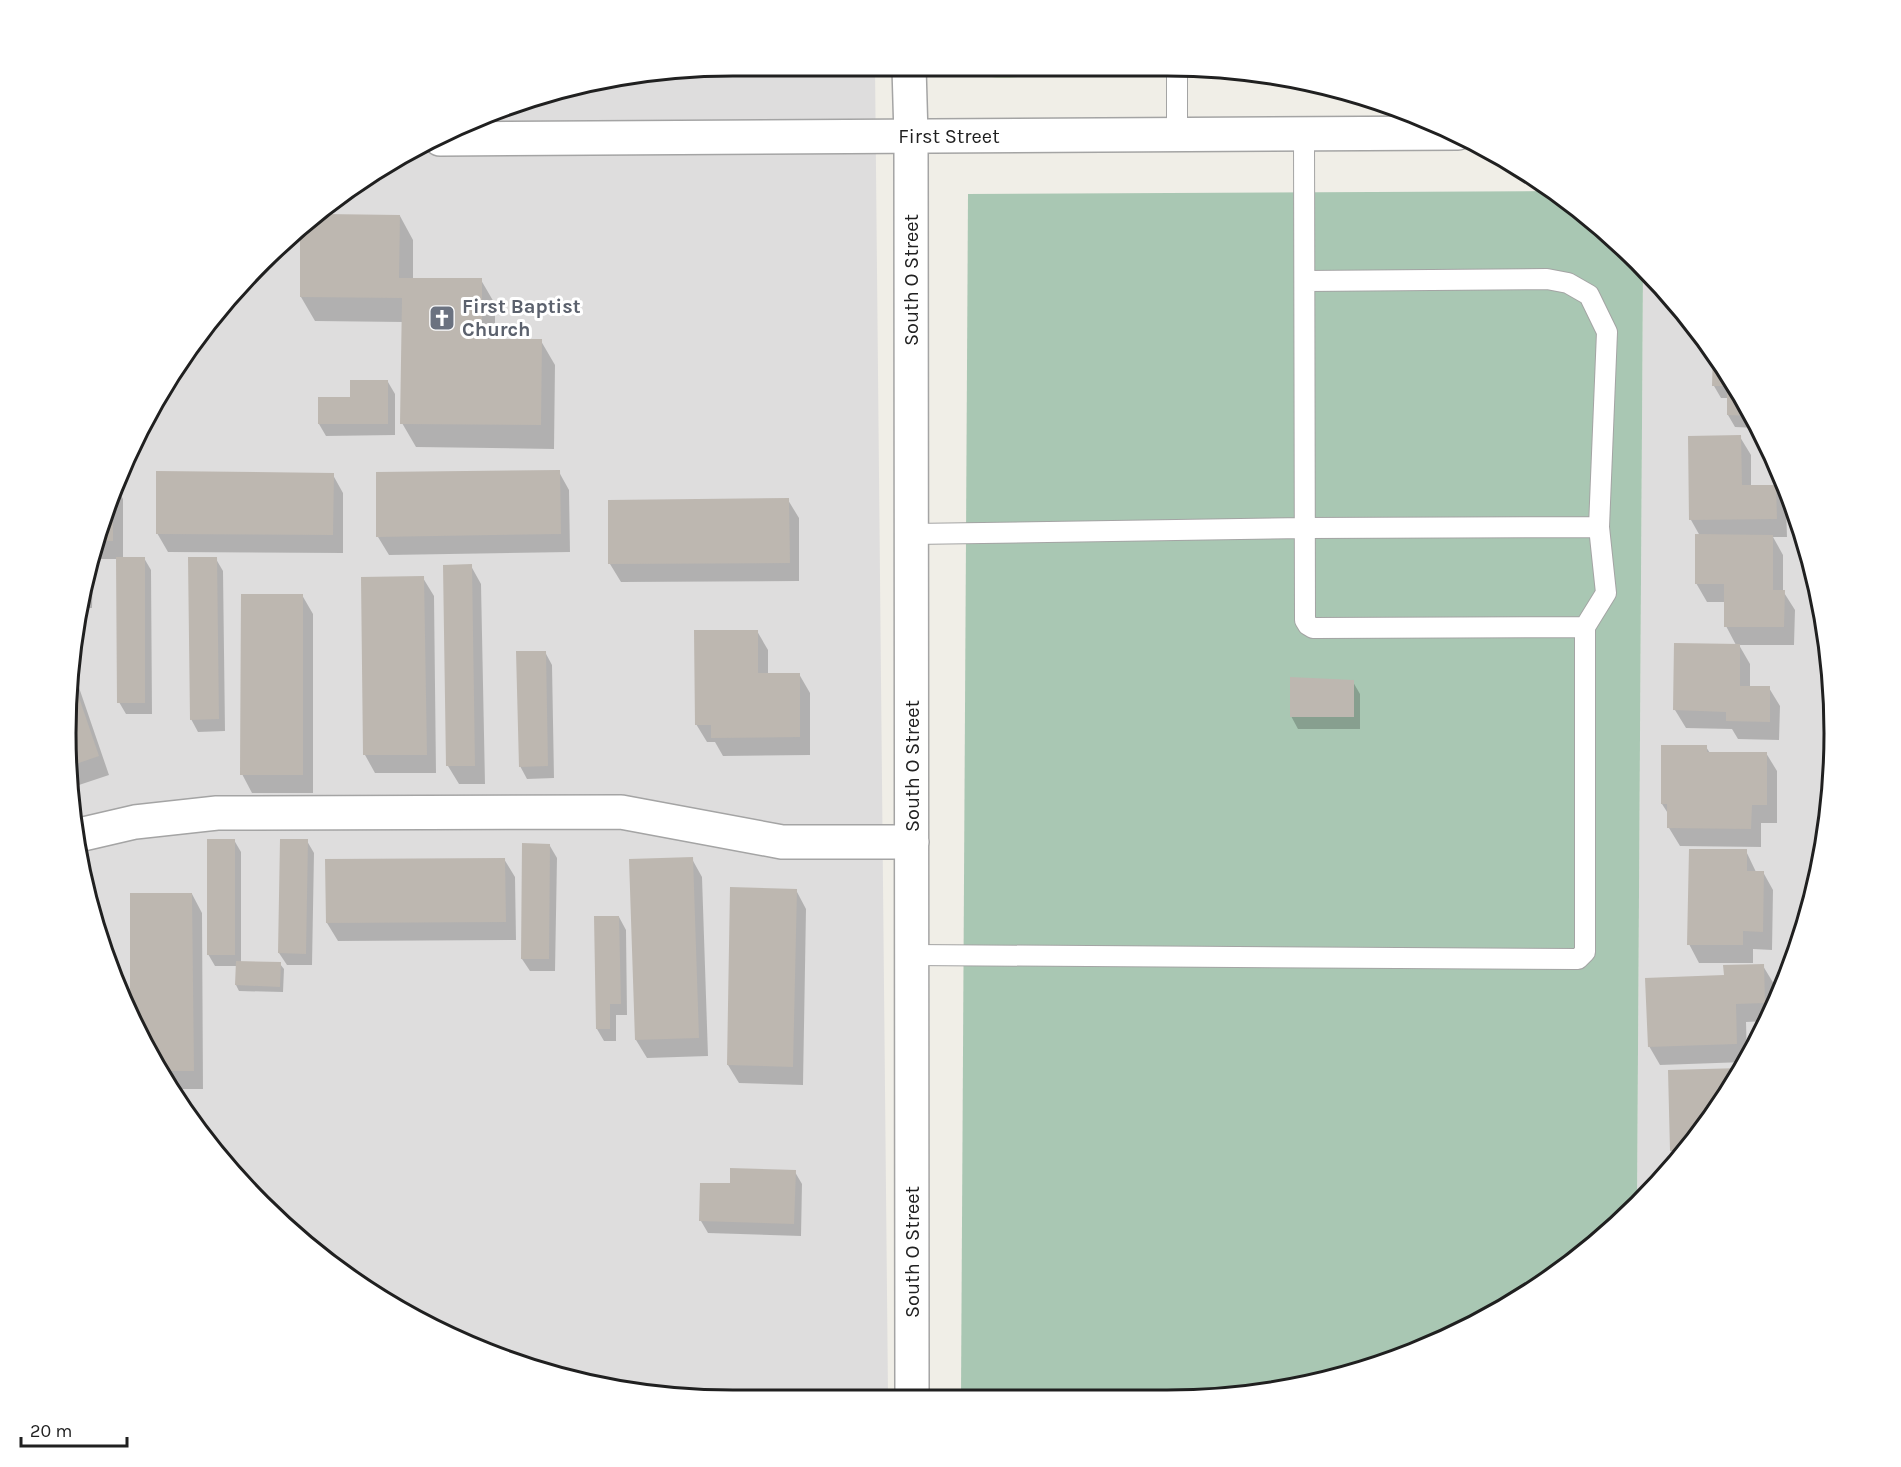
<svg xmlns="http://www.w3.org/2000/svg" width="1901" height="1467" viewBox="0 0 1901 1467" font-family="Karla,sans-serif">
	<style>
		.residential { fill: #dedddd }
		.grass { fill: #c2e6b0 }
		.cemetery { fill: #a9c7b3 }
		.shadow { fill: #0003 }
		.building { fill: #bdb7b0 }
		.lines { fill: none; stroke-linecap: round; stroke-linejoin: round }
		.service-casing { stroke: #a4a4a4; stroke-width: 22 }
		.minor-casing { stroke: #a4a4a4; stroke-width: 36 }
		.tertiary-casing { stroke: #a4a4a4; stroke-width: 36 }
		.service { stroke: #fff; stroke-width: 20 }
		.minor { stroke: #fff; stroke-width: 33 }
		.tertiary { stroke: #fff; stroke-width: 33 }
		.labels { text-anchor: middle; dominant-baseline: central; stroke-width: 6; stroke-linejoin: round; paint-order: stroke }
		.street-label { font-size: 20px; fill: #202020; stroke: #fff }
		.worship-label { font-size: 20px; font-weight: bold; fill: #5b616d; stroke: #fff; text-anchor: start }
		.rim { fill: none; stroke: #202020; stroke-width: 3 }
	</style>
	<rect width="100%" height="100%" fill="#f0eee7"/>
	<!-- residential -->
	<path class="residential" d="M733,66H875L888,1395H646L478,1350L363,1289L262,1206L178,1104L117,989L89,907L66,734L89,561L155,400L261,262L399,156L560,89Z
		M1643,268L1669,293L1723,363L1784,478L1822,604L1835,734L1822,864L1784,989L1722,1105L1637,1208Z"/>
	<!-- grass -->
	<path class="grass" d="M965,67H1039L1038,76C1016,76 982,83 965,67Z
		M1067,67H1157L1152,77L1145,69L1134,76L1069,77Z"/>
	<!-- cemetery -->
	<path class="cemetery" d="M1554,191L1574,204L1643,268L1637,1208L1538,1289L1382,1365L1254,1395H961L968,194Z"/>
	<!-- shadow -->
	<path class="shadow" d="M400,216L413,240V279L481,280L495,304V340L541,341L555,365L554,449L416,447L402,423L403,322L315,321L301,297Z
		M1723,363L1757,428L1735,427L1728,415L1729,398H1721L1714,386Z
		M388,382L395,394V435L326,436L319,424L352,399Z
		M1740,437L1751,455V486H1776L1786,505L1787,537H1773L1783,555V591L1795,610L1794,645H1739L1750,664V687L1769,688L1780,706L1779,740L1738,739L1732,729L1686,728L1675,710L1736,645L1726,626V602H1707L1696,583L1700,536L1691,520Z
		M559,472L569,490L570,552L389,555L378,537Z
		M333,475L343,493V553L168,552L157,533Z
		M118,490L123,499V558H144L151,570L152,714H126L119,702L117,559H90Z
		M788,500L799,518V581L621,582L610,564Z
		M90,559L93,564L92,608H83Z
		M216,559L223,571L225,731L198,732L191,719Z
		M471,566L481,584L485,784H459L448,766Z
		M423,578L434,596L436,773H375L365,755Z
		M302,595L313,614V793H252L242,774Z
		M757,631L768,650V675L799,674L810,693V755L723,756L715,742H707L696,724Z
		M545,652L552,665L554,778L527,779L520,766Z
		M74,673L109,775L73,787L66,734Z
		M1353,682L1360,694V729H1298L1291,716Z
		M1706,747L1710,753H1766L1777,771V823H1761V847L1680,846L1669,828V815L1662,804Z
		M234,840L241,852V962L280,964L284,969L283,992L239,991L236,985L237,966H215L208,954Z
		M307,841L314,853L312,965H287L279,953Z
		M524,845L550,846L557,858L555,971H530L522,959Z
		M1746,851L1756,872H1763L1773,890L1772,950L1753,949V963H1699L1689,944Z
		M504,859L515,877L516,940L338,941L327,923Z
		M692,859L702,877L708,1056L647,1058L636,1040Z
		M731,889L796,890L806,909L803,1085L739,1083L728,1065Z
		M192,894L202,913L203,1089H170L132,1017Z
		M619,917L626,930L627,1015H616V1041H604L597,1029Z
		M1763,966L1774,984V1007L1767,1021L1746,1022L1747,1059L1745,1062L1660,1065L1649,1046L1725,977Z
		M1741,1069L1722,1105L1677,1160L1672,1151Z
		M795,1172L802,1184L801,1236L708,1233L701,1221L702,1184L731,1185Z"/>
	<!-- building -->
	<path class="building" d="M323,214L400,215L399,278H482V339H542L541,425L400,424L402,298L300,297V232Z
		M1713,350L1723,363L1751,416L1727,415V386H1712Z
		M350,380H388V424H318V397H350Z
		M1741,435L1742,485H1776L1777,519L1689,520L1688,436Z
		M560,470L561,534L376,537V472Z
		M156,471L334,473L333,535L156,534Z
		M789,498L790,563L608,564V500Z
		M113,502V541H97L111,507Z
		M1695,534L1773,535V590H1785L1784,627H1724V584H1695Z
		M116,557H145V703H117Z
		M188,557H217L219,719L190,720Z
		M89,562H90L89,603L83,602Z
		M472,564L475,766H446L443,565Z
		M424,576L427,755H363L361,577Z
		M241,594H303V775H240Z
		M694,630H758V673H800V737L711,738V725H695Z
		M1674,643L1740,644V686H1770V722L1726,721V712L1673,710Z
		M516,651H546L548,766L519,767Z
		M1290,677L1354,680V717H1290Z
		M73,680L99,756L70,766L66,734Z
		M1661,745H1707V752H1767V805H1752L1751,829L1667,828V804H1661Z
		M207,839H235V955H207Z
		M280,839H308L306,954L278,953Z
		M522,843L550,844L549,959H521Z
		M1689,849H1747V871H1764L1763,932L1743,931V945H1687Z
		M693,857L699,1038L635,1040L629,859Z
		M505,858L506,922L326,923L325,859Z
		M730,887L797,889L793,1067L727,1065Z
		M130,893H192L194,1071H160L130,1014Z
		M594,916H619L621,1004H610V1029H596Z
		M236,961L281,962L280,987L235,985Z
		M1764,964L1765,1003L1736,1004L1737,1044L1648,1047L1645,978L1724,975L1723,965Z
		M1742,1068L1722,1105L1684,1151H1670L1668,1070Z
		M730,1168L796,1170L794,1224L699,1221L700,1183H730Z"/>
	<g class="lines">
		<!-- service casing -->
		<g class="service-casing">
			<path id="service" d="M1177,134V67
				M1304,134L1305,620L1308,625L1313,628L1585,627
				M912,534L1305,528L1599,527
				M912,955L1578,959L1585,952V627L1606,593L1599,527L1607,332L1589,295L1568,283L1547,279L1305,281"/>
		</g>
		<!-- minor casing -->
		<g class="minor-casing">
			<path id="minor" d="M911,136L912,1395
				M79,835L135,822L217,813L621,812L782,842H912"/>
		</g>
		<!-- tertiary casing -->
		<g class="tertiary-casing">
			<path id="tertiary" d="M909,67L911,136
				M440,139L1458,133"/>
		</g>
		<!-- service -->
		<use href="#service" class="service"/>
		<!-- minor -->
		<use href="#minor" class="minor"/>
		<!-- tertiary -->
		<use href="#tertiary" class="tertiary"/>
	</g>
	<!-- icons -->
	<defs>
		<g id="church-square" transform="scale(1.35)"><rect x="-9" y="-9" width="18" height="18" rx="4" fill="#6b7280" stroke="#fff"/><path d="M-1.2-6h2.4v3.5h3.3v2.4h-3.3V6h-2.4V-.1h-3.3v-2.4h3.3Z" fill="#fff"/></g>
	</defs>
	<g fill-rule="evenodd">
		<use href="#church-square" x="442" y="318"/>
	</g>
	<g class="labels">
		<!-- street labels -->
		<g class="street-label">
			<text x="949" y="136">First Street</text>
			<text transform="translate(911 280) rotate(-90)">South O Street</text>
			<text transform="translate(912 766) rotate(-90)">South O Street</text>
			<text transform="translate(912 1252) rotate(-90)">South O Street</text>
		</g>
		<!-- worship labels -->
		<g class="worship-label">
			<text x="462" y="306">First Baptist<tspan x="462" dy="23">Church</tspan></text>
		</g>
	</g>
	<!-- crop -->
	<path d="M0 0H1901V1467H0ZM733 76H1167A657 657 0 0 1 1824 733V733A657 657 0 0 1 1167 1390H733A657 657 0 0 1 76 733V733A657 657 0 0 1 733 76Z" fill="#fff" fill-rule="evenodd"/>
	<path class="rim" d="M733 76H1167A657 657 0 0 1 1824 733V733A657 657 0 0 1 1167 1390H733A657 657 0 0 1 76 733V733A657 657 0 0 1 733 76Z"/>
	<!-- scale -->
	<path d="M21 1437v9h106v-9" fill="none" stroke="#202020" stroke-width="3"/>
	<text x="30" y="1437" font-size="18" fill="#202020" stroke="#ffffff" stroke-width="4.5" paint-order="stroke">20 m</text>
</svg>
